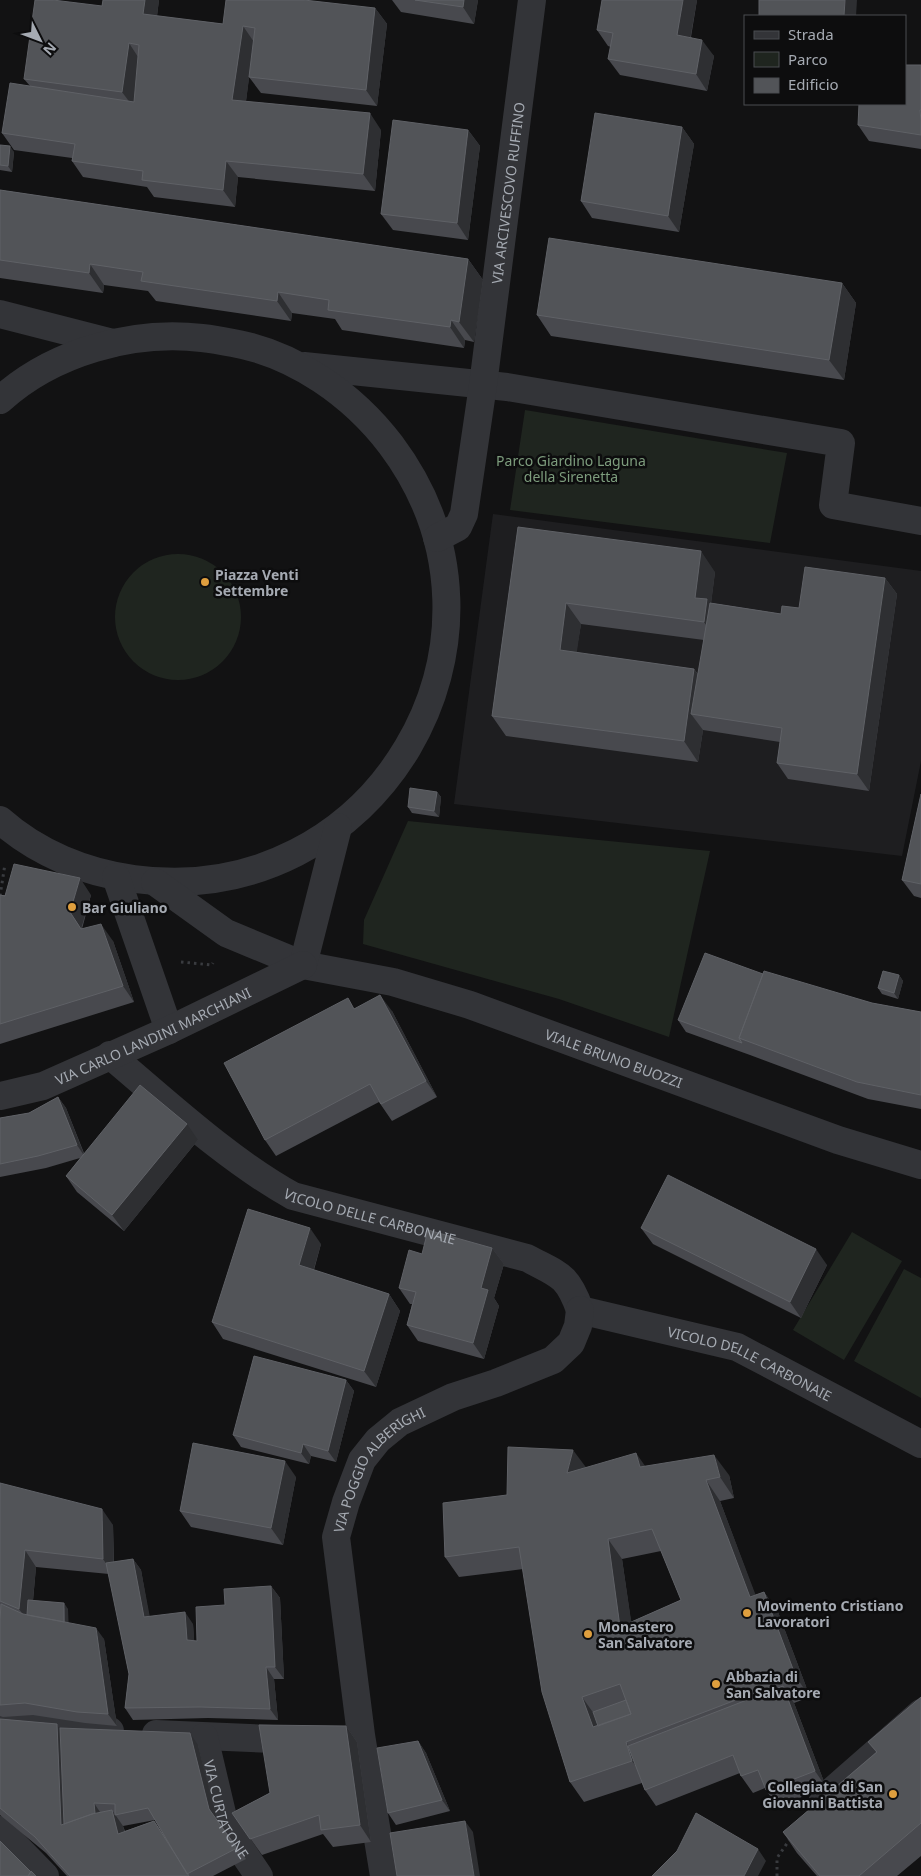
<svg xmlns="http://www.w3.org/2000/svg" width="921" height="1876" viewBox="0 0 921 1876" font-family="'Noto Sans',sans-serif">
	<style>
		.built { fill: #1e1e20 }
		.green { fill: #1f251f }
		.lines { fill: none; stroke-linecap: round; stroke-linejoin: round }
		.path { stroke: #393b3f; stroke-width: 3; stroke-dasharray: 2.5 4; stroke-linecap: butt }
		.minor { stroke: #333438; stroke-width: 28 }
		.wall { fill: #48494e; fill-rule: evenodd }
		.shaded-wall { fill: #2e2f32 }
		.building { fill: #525458; stroke: #5f6166; fill-rule: evenodd }
		.poi-dot { fill: #df9f3e; stroke: #0d0d0e; stroke-width: 2 }
		.labels { text-anchor: middle; dominant-baseline: central; stroke-width: 5; stroke-linejoin: round; paint-order: stroke }
		.street-label { font-size: 14px; fill: #a5aab2; stroke: #0d0d0e }
		.park-label { font-size: 14px; fill: #7d9c7d; stroke: #0d0d0e }
		.poi-label { font-size: 14px; font-weight: bold; fill: #a5aab2; stroke: #0d0d0e; text-anchor: start }
	</style>
	<rect width="100%" height="100%" fill="#121213"/>
	<!-- built -->
	<path class="built" d="M493,514L921,571V761L902,856L454,804Z"/>
	<!-- green -->
	<path class="green" d="M525,410L787,453L770,543L510,510Z
		M115 617a63 63 0 1 1 126 0a63 63 0 1 1-126 0Z
		M408,821L710,851L669,1037L559,999L363,944L364,920Z
		M852,1232L902,1261L844,1360L793,1330Z
		M904,1269L921,1278V1398L854,1361Z"/>
	<g class="lines">
		<!-- path -->
		<path class="path" d="M0,896L5,864
			M181,962L212,965L213,963
			M777,1876V1858L790,1839"/>
		<!-- minor -->
		<g class="minor">
			<path d="M0,314L113,343"/>
			<path d="M304,366L507,387L841,443L833,505L921,521"/>
			<path d="M0,400C53,352 132,330 202,338C212,339 223,341 233,343C295,354 353,395 391,445C537,640 375,912 134,879C86,873 37,853 0,820"/>
			<path id="s1" d="M437,538L458,527L464,514L483,385L532,0"/>
			<path d="M116,877L169,1030"/>
			<path id="s2" d="M155,882L226,933L303,965L393,982L470,1005L838,1140L921,1165"/>
			<path d="M303,965L338,827"/>
			<path id="s3" d="M110,1055C167,1103 228,1160 293,1196L527,1258C559,1275 567,1274 580,1310"/>
			<path id="s4" d="M0,1096L43,1086L169,1030L303,965"/>
			<path id="s5" d="M580,1310L737,1347L921,1444"/>
			<path d="M0,1721L23,1726L110,1731"/>
			<path d="M156,1734L298,1740"/>
			<path id="s6" d="M204,1737L225,1826L259,1876"/>
			<path d="M823,1799L921,1713"/>
			<path d="M0,1830L45,1876"/>
			<path id="s7" d="M384,1876L361,1735L336,1537L346,1502L362,1460L378,1440L400,1422L453,1397L496,1383L553,1360L571,1343L578,1326L580,1310"/>
		</g>
	</g>
	<!-- wall -->
	<path class="wall" d="M103,0H159L157,16L223,24L375,8L387,24L377,106L261,93L249,77L246,101L381,130L375,191L238,177L235,207L154,197L147,187L83,177L72,161V158L14,150L2,133L30,86L24,79L102,6Z
		M392,0H478L474,24L401,12Z
		M697,0L691,37L714,56L707,91L620,75L608,59L611,47L608,46L597,30Z
		M921,65V149L869,141L858,125Z
		M682,127L694,144L679,232L592,218L581,201Z
		M468,130L480,146L468,240L393,230L381,214Z
		M0,145L14,152L12,172L0,170Z
		M0,190L468,259L483,280L474,342L465,340L464,348L342,330L335,319L292,313L291,321L156,301L148,291L104,285L103,293L0,278Z
		M842,283L856,303L844,380L551,336L537,315Z
		M518,527L715,572L711,603L781,614L885,578L897,594L869,791L788,779L777,763L780,742L703,730L698,762L506,736L492,716ZM581,624L704,640L698,674L694,669L576,653Z
		M437,792L441,797L439,817L412,813L408,807Z
		M921,794V898L914,896L902,880Z
		M0,895H91L82,929L113,941L134,1002L0,1044Z
		M763,974L872,1003L921,1012V1109L868,1099L750,1055L686,1032L678,1020Z
		M899,975L903,981L898,999L882,994L878,988Z
		M355,1008L392,1011L437,1097L392,1121L379,1102L276,1156L265,1140Z
		M58,1097L66,1108L84,1153L198,1140L124,1231L77,1192L66,1176L80,1158L46,1168L0,1177V1118L29,1113Z
		M641,1228L827,1265L801,1318L653,1244Z
		M321,1244L314,1270L389,1294L400,1311L376,1387L223,1339L212,1322Z
		M492,1248L504,1264L494,1298L499,1306L484,1359L418,1341L407,1325L412,1304H410L399,1288L422,1254Z
		M346,1380L354,1391L336,1462L311,1456L309,1464L241,1447L233,1435Z
		M645,1466L729,1475L734,1498L720,1501L755,1595L764,1592L778,1612L810,1697L794,1703L826,1787L777,1807L765,1788L753,1793L741,1776L740,1773L656,1806L645,1790L642,1783L584,1802L570,1782L523,1569L459,1577L445,1557L507,1495L586,1467ZM661,1551L681,1600L631,1622L622,1559Z
		M296,1477L283,1545L191,1527L180,1511Z
		M0,1483L113,1525L114,1562L133,1559L141,1570L149,1616L193,1624L194,1641H197L225,1605L271,1586L280,1598L284,1679H274L278,1720L208,1718L133,1720L125,1708L129,1674L109,1574L36,1567L33,1601L68,1609V1623L104,1639L117,1726L85,1723L33,1715L3,1717L0,1716Z
		M921,1697V1856L897,1876H817L797,1853L783,1832L876,1752L868,1742Z
		M0,1719L57,1724L60,1728L198,1745L216,1820L246,1859L213,1876H67L46,1853L0,1815ZM155,1820L165,1837L154,1821L125,1831L123,1826Z
		M346,1726L357,1742L371,1842L333,1847L323,1834L262,1855L232,1813L270,1793Z
		M418,1741L426,1753L450,1811L396,1825L388,1813Z"/>
	<!-- shaded-wall -->
	<path class="shaded-wall" d="M145,0H159L155,31L143,14Z
		M464,0H478L474,24L463,7Z
		M683,0H697L688,51L677,35Z
		M845,0H857L856,16H844Z
		M375,8L387,24L377,106L366,90Z
		M243,26L254,42L244,116L232,100Z
		M702,40L714,56L707,91L696,74Z
		M129,43L140,60L134,108L122,92Z
		M370,113L381,130L375,191L363,174Z
		M682,127L694,144L679,232L668,216Z
		M468,130L480,146L468,240L457,223Z
		M10,146L14,152L12,172L8,166Z
		M226,161L238,177L235,207L223,190Z
		M468,259L483,280L474,342L459,322Z
		M90,264L104,285L103,293L89,273Z
		M842,283L856,303L844,380L829,360Z
		M278,292L292,313L291,321L277,301Z
		M451,320L465,340L464,348L450,327Z
		M701,551L715,572L711,604L718,642L704,622L695,598Z
		M885,578L897,594L869,791L857,774Z
		M566,603L581,624L574,671L560,650Z
		M694,669L708,689L691,714L703,730L698,762L684,741Z
		M437,792L441,797L439,817L434,811Z
		M80,878L91,895L81,929L92,945L70,912Z
		M101,924L113,941L134,1002L123,986Z
		M899,975L903,981L898,999L894,993Z
		M380,995L392,1011L437,1097L426,1081Z
		M58,1097L66,1108L85,1157L77,1145Z
		M187,1124L198,1140L124,1231L112,1215Z
		M310,1228L321,1244L310,1282L299,1265Z
		M492,1248L504,1264L494,1298L499,1306L484,1359L473,1343L481,1288Z
		M816,1249L827,1265L801,1318L790,1302Z
		M389,1294L400,1311L376,1387L364,1371Z
		M346,1380L354,1391L336,1462L328,1451Z
		M303,1444L311,1456L309,1464L301,1453Z
		M573,1450L588,1470L567,1473Z
		M636,1453L650,1473L640,1467Z
		M714,1455L729,1475L734,1498L720,1477Z
		M285,1461L296,1477L283,1545L271,1528Z
		M706,1480L720,1501L764,1617L750,1597Z
		M102,1509L113,1525L114,1575L103,1559Z
		M608,1539L622,1559L635,1647L620,1627Z
		M25,1550L36,1567L31,1621L27,1620L19,1609Z
		M133,1559L141,1570L152,1628L144,1617Z
		M271,1586L280,1598L284,1679L275,1667Z
		M764,1592L778,1612L810,1697L796,1677Z
		M64,1603L68,1609L69,1633L65,1627Z
		M185,1612L193,1624L195,1652L187,1640Z
		M96,1628L104,1639L117,1726L108,1714Z
		M266,1667L274,1679L278,1720L270,1709Z
		M783,1686L794,1703L826,1787L815,1771Z
		M582,1697L597,1718L605,1741L593,1727Z
		M57,1724L68,1740L72,1827L61,1825Z
		M346,1726L357,1742L371,1842L360,1825Z
		M190,1733L198,1745L217,1821L209,1809Z
		M418,1741L426,1753L450,1811L442,1800Z
		M626,1742L640,1762L647,1781L632,1761Z
		M94,1803L102,1815L95,1819Z
		M112,1810L123,1826L129,1850L118,1834Z
		M465,1821L473,1832L480,1876H474Z
		M758,1849L766,1861L758,1876H744Z"/>
	<!-- building -->
	<path class="building" d="M35,0H53L102,6L103,0H145L143,14L223,24L226,0H304L375,8L366,90L249,77L255,28L243,26L232,100L370,113L363,174L226,161L223,190L142,180L143,171L72,161L75,144L2,133L10,83L134,102L139,45L129,43L122,92L24,79Z
		M415,0H464L463,7Z
		M602,0H683L677,35L702,40L696,74L608,59L613,33L597,30Z
		M759,0H845L844,16H759Z
		M905,65H921V110H920L921,121V135L858,125L859,104H905Z
		M595,113L682,127L668,216L581,201Z
		M393,120L468,130L457,223L381,214Z
		M0,145L10,146L8,166L0,165Z
		M0,190L468,259L459,322L451,320L450,327L328,310L329,300L278,292L277,301L141,281L143,272L90,264L89,273L0,260Z
		M549,238L842,283L829,360L537,315Z
		M518,527L701,551L695,598L707,599L704,622L566,603L560,650L694,669L684,741L492,716Z
		M805,567L885,578L857,774L777,763L782,728L691,714L710,603L781,614L782,606L799,608Z
		M410,788L437,792L434,811L408,807Z
		M921,794V884L902,880Z
		M14,864L80,878L70,912L81,929L101,924L123,986L0,1024V895L5,896Z
		M705,953L763,974L739,1038L742,1043L678,1020Z
		M764,971L872,1003L921,1012V1095L857,1082L739,1038Z
		M883,971L899,975L894,993L878,988Z
		M380,995L426,1081L381,1104L370,1084L265,1140L224,1063L348,998L354,1009Z
		M140,1085L187,1124L112,1215L66,1176Z
		M58,1097L77,1145L38,1156L0,1164V1118L29,1113Z
		M668,1175L816,1249L790,1302L641,1228Z
		M248,1209L310,1228L299,1265L389,1294L364,1371L212,1322Z
		M428,1230L492,1248L481,1288L488,1290L473,1343L407,1325L416,1292L399,1288L409,1250L422,1254Z
		M254,1356L346,1380L328,1451L303,1444L301,1453L233,1435Z
		M193,1443L285,1461L271,1528L180,1511Z
		M508,1447L573,1450L567,1473L636,1453L640,1467L714,1455L720,1477L706,1480L750,1597L764,1592L796,1677L626,1742L632,1761L570,1782L542,1692L519,1547L445,1557L443,1503L507,1495ZM652,1529L681,1600L620,1627L608,1539ZM620,1684L631,1714L593,1727L582,1697Z
		M0,1483L102,1509L103,1559L25,1550L19,1609L0,1601Z
		M133,1559L144,1617L185,1612L187,1640L197,1641L196,1607L225,1605L224,1589L271,1586L275,1667H266L270,1709L200,1707L125,1708L129,1674L106,1563Z
		M28,1600L64,1603V1622L27,1615Z
		M1,1604L23,1614L96,1628L108,1714L77,1712L25,1703L0,1705V1620Z
		M783,1686L815,1771L766,1790L758,1770L741,1776L733,1755L645,1790L628,1746Z
		M921,1697V1823L859,1876H820L783,1832L877,1752L868,1742Z
		M626,1700L631,1714L598,1726L593,1712Z
		M0,1719L57,1724L61,1825L92,1814L112,1810L118,1834L154,1821L189,1876H70L35,1837L0,1808Z
		M259,1725L346,1726L360,1825L321,1830L319,1815L250,1839L232,1813L270,1793Z
		M60,1728L190,1733L209,1809L237,1848L187,1874L148,1808L115,1815V1804L94,1803L95,1813L64,1824Z
		M418,1741L442,1800L388,1813L377,1748Z
		M696,1813L758,1849L744,1876H652L677,1851Z
		M465,1821L474,1876H397L390,1833Z
		M0,1841L31,1872L28,1876H0Z
		M31,1871L36,1876H28Z"/>
	<!-- markers -->
	<g class="poi-dot">
		<circle cx="205" cy="582" r="5"/>
		<circle cx="72" cy="907" r="5"/>
		<circle cx="747" cy="1613" r="5"/>
		<circle cx="588" cy="1634" r="5"/>
		<circle cx="716" cy="1684" r="5"/>
		<circle cx="893" cy="1794" r="5"/>
	</g>
	<g class="labels">
		<!-- street labels -->
		<g class="street-label">
			<text stroke="none"><textPath href="#s1" startOffset="362">VIA ARCIVESCOVO RUFFINO</textPath></text>
			<text stroke="none"><textPath href="#s4" startOffset="165">VIA CARLO LANDINI MARCHIANI</textPath></text>
			<text stroke="none"><textPath href="#s2" startOffset="496">VIALE BRUNO BUOZZI</textPath></text>
			<text stroke="none"><textPath href="#s3" startOffset="311">VICOLO DELLE CARBONAIE</textPath></text>
			<text stroke="none"><textPath href="#s5" startOffset="179">VICOLO DELLE CARBONAIE</textPath></text>
			<text stroke="none"><textPath href="#s7" startOffset="426">VIA POGGIO ALBERIGHI</textPath></text>
			<text stroke="none"><textPath href="#s6" startOffset="76">VIA CURTATONE</textPath></text>
		</g>
		<!-- park labels -->
		<g class="park-label">
			<text x="571" y="460">Parco Giardino Laguna<tspan x="571" dy="16">della Sirenetta</tspan></text>
		</g>
		<!-- poi labels -->
		<g class="poi-label">
			<text x="215" y="574">Piazza Venti<tspan x="215" dy="16">Settembre</tspan></text>
			<text x="82" y="907">Bar Giuliano</text>
			<text x="757" y="1605">Movimento Cristiano<tspan x="757" dy="16">Lavoratori</tspan></text>
			<text x="598" y="1626">Monastero<tspan x="598" dy="16">San Salvatore</tspan></text>
			<text x="726" y="1676">Abbazia di<tspan x="726" dy="16">San Salvatore</tspan></text>
			<text x="883" y="1786" text-anchor="end">Collegiata di San<tspan x="883" dy="16">Giovanni Battista</tspan></text>
		</g>
	</g>
	<!-- legend -->
	<rect x="744" y="15" width="162" height="90" fill="#0d0d0e" stroke="#4a4c50"/>
	<rect x="754" y="31" width="25" height="8" fill="#333438" stroke="#4a4c50"/>
	<text x="788" y="40" font-size="15" fill="#a5aab2">Strada</text>
	<rect x="754" y="52" width="25" height="15" fill="#1f251f" stroke="#4a4c50"/>
	<text x="788" y="65" font-size="15" fill="#a5aab2">Parco</text>
	<rect x="754" y="78" width="25" height="15" fill="#525458" stroke="#4a4c50"/>
	<text x="788" y="90" font-size="15" fill="#a5aab2">Edificio</text>
	<!-- north arrow -->
	<g transform="translate(40 40) rotate(132)" stroke="#0d0d0e" stroke-width="4" paint-order="stroke">
	<path d="M0-4L9 19L0 12L-9 19Z" fill="#a5aab2"/>
	<text y="-8" font-size="14" font-weight="bold" text-anchor="middle" fill="#a5aab2">N</text>
	</g>
</svg>
